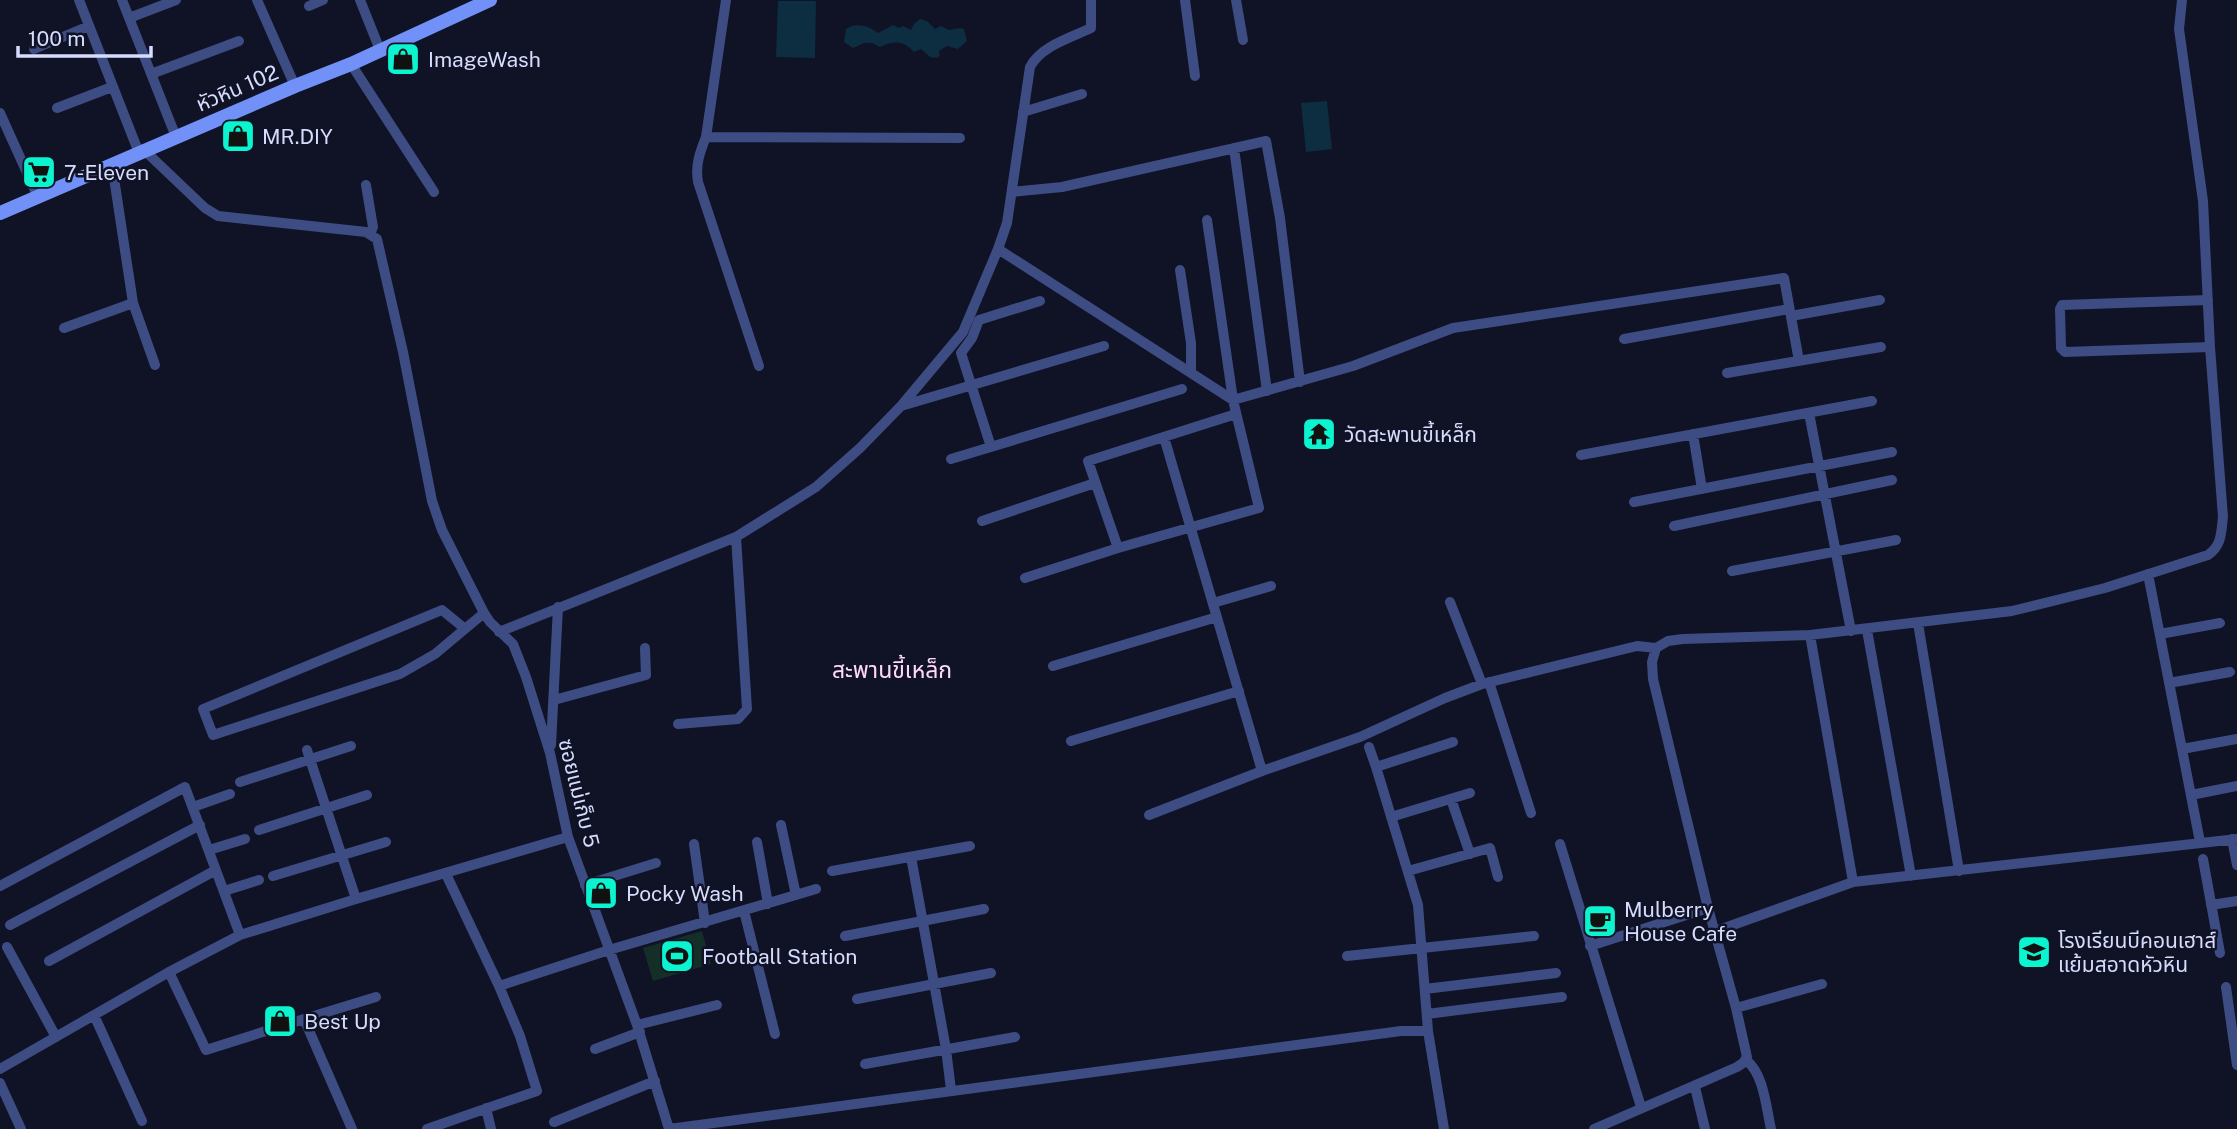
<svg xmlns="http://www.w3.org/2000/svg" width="2237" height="1129" viewBox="0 0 2237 1129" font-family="'Public Sans','Noto Sans Thai',sans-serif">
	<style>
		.green { fill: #132f27 }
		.water { fill: #0d2d41 }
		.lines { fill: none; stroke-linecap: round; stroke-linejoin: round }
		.street { stroke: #3d4c82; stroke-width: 10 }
		.secondary { stroke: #7291f8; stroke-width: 14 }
		.labels { text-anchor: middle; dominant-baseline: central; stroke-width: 5; stroke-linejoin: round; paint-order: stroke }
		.poi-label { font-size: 21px; fill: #d6dcfd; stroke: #101225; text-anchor: start }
		.street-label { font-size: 21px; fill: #d6dcfd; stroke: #101225 }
		.neighbourhood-label { font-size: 23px; fill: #fdd8f9; stroke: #101225 }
	</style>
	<rect width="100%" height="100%" fill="#101225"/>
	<!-- green -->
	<path class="green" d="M702,931L711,964L653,981L643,948Z"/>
	<!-- water -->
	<path class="water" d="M778,1H816L815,58L776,57Z
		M920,19L927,21L935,29L941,26L949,30L960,28L964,29L967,41L958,49L947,46L939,51L940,55L937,58L930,57L921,49L914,52C904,41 894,40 880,47L872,43H864L853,48L844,42L846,29C857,22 869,26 878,33L893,25L899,28L903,26L911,30L914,24Z
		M1327,101L1332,149L1306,152L1301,103Z"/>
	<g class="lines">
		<!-- street -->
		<path class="street" d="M79,0L139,153
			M122,0L176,137
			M257,0L295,86
			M360,0L380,50
			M726,0L706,137L960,138
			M1091,0V28C1070,38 1041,46 1030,67L1007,223L998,249L1233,400L1353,366L1453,328L1784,278L1799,361
			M1185,0L1195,76
			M1236,0L1243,40
			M309,6L323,0
			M129,18L176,0
			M34,49L89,26
			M351,64L434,192
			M151,74L239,41
			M57,108L112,87
			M1023,112L1082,94
			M0,113L38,197
			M706,137C700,152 695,165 698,182L759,366
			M1234,148L1267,391
			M144,150L205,208L218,216L366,232L377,239L403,352L432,501L442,530L484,613L490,622L513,644L526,677L550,753L568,837L637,1025L669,1129
			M112,165L133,303L155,365
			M366,185L373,227L370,234
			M1012,192L1062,187L1266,141L1280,218L1300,382
			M1180,270L1191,343V373
			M2208,300L2062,305L2060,309L2061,348L2065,352L2210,347
			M1791,316L1880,300
			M64,328L133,303
			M1624,339L1789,309
			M1727,373L1881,347
			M901,406L1104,346
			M1809,413L1851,631
			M1693,434L1702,489
			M1164,437L1262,771
			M991,447L961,353L972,338L979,320L1040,301
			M1581,455L1872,401
			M951,459L1182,389
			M1634,502L1892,452
			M982,521L1095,483
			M1674,526L1892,480
			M1118,548L1088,461L1236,414
			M1732,571L1896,540
			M2148,574L2200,842
			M1025,578L1118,548L1259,508L1233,400L1207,220
			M1450,602L1482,684
			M1213,603L1271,586
			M1918,623L1959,871
			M464,628L442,610L203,709L213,735L400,674L435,654L484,613
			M1867,630L1911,876
			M499,632L736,537L816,487L860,448L901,406L963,332L998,249
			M2160,634L2220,623
			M1810,635L1853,882
			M1053,666L1217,617
			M1489,682L1531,813
			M2169,683L2230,672
			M554,700L646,675L645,648
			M678,724L738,719L747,709L736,537
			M1071,741L1239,691
			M551,745L558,607
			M1369,747L1376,767
			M2182,749L2237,739
			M307,750L356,899
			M240,782L351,746
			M2191,795L2237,786
			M1451,799L1470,854
			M193,807L230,794
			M1149,815L1262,771L1360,737L1445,698L1482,684L1637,646L1656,648
			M1391,817L1470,793
			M781,825L796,895
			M259,830L367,795
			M2232,839L2237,865
			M757,842L768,904
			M694,844L705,923
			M1560,844L1641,1107
			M209,850L245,839
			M911,857L946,1049L951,1090
			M2203,859L2220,953
			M832,871L970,846
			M1408,871L1490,848L1498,877
			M446,874L499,986
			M273,876L386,842
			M585,885L656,863
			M0,886L185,787L240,935
			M224,891L259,880
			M2211,905L2237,901
			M744,911L775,1034
			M10,925L200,825
			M1716,931L1853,882L2237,839
			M845,936L984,909
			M1590,946L1708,908
			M7,947L56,1037
			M1347,956L1534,936
			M49,961L216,870
			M169,972L206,1050L304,1019L352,1129
			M2226,987L2237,1065
			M1425,989L1556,973
			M857,999L991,973
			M1736,1008L1822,984
			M1427,1014L1562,997
			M94,1015L142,1121
			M304,1019L376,997
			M637,1025L717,1005
			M595,1049L640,1032
			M1746,1060C1764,1074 1766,1107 1771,1129
			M865,1064L1015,1037
			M0,1069L169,972L240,935L356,899L568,837
			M0,1083L21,1129
			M1695,1087L1705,1129
			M486,1108L491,1129
			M554,1122L655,1081
			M427,1129L537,1091L520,1036L499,986L609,950L816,889
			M669,1129L1401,1031H1428
			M1444,1129L1428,1031L1418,905L1376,767L1453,742
			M1594,1129L1737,1067L1743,1063L1747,1057L1736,1008L1708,908L1653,679L1652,662L1656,648L1668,641L1683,639L1810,635L2012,611L2105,588L2208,555C2222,545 2221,533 2223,517L2210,347L2203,201L2179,29L2182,0"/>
		<!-- secondary -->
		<path class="secondary" d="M0,213L295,86L351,64L490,0"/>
	</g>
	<!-- icons -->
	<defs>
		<g id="shop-square" transform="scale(1.75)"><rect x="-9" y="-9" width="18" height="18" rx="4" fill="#0cf3cf" stroke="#101225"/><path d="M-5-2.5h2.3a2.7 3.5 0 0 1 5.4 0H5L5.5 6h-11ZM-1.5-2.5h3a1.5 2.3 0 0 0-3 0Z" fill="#111"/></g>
		<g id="supermarket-square" transform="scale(1.75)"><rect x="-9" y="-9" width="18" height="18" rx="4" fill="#0cf3cf" stroke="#101225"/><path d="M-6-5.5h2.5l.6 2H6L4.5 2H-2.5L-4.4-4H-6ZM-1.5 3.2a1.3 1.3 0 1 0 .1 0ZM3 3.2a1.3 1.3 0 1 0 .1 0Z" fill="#111"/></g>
		<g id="temple-square" transform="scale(1.75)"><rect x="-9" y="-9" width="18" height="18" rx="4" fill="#0cf3cf" stroke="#101225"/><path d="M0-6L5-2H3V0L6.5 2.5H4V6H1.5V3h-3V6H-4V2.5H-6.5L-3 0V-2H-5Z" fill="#111"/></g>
		<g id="cafe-square" transform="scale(1.75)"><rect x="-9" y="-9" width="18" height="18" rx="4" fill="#0cf3cf" stroke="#101225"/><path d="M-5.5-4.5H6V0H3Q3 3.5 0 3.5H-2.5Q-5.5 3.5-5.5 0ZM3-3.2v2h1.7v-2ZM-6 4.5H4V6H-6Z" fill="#111"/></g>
		<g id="school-square" transform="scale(1.75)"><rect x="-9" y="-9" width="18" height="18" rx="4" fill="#0cf3cf" stroke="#101225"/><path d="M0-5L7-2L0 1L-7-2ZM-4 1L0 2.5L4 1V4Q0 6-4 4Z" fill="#111"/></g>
		<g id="stadium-square" transform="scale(1.75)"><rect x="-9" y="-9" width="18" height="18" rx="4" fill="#0cf3cf" stroke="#101225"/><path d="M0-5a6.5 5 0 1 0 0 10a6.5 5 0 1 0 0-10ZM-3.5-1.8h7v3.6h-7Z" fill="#111"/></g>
	</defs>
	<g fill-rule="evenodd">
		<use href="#shop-square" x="403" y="59"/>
		<use href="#shop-square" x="238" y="136"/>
		<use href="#supermarket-square" x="39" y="172"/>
		<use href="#temple-square" x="1319" y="434"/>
		<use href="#shop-square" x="601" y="893"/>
		<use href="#cafe-square" x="1600" y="921"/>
		<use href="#school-square" x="2034" y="952"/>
		<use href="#stadium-square" x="677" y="956"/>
		<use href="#shop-square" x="280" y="1021"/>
	</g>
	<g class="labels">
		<!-- poi labels -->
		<g class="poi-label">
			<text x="428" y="59">ImageWash</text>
			<text x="262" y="136">MR.DIY</text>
			<text x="64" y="172">7-Eleven</text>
			<text x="1344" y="434">วัดสะพานขี้เหล็ก</text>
			<text x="626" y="893">Pocky Wash</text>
			<text x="1624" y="909">Mulberry<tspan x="1624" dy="24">House Cafe</tspan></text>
			<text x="2058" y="940">โรงเรียนบีคอนเฮาส์<tspan x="2058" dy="24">แย้มสอาดหัวหิน</tspan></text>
			<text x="702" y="956">Football Station</text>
			<text x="304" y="1021">Best Up</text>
		</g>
		<!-- street labels -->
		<g class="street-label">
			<text transform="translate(237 88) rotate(-23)">หัวหิน 102</text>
			<text transform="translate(579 793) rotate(76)">ซอยแม่เก็บ 5</text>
		</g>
		<!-- neighbourhood labels -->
		<g class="neighbourhood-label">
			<text x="892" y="669">สะพานขี้เหล็ก</text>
		</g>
	</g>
	<!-- scale -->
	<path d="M18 46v10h133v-10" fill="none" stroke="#d6dcfd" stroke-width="3.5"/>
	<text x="28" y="46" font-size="21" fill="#d6dcfd" stroke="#101225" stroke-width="5" paint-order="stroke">100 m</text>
</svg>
